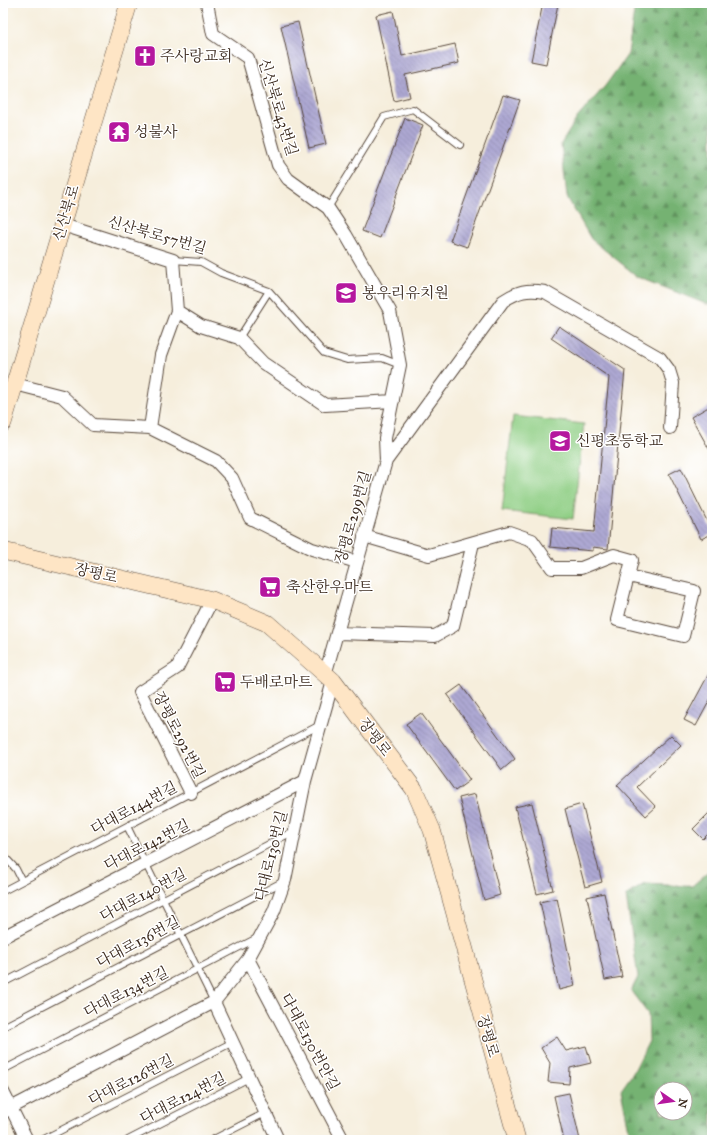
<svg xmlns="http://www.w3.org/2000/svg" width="715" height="1143" viewBox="0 0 715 1143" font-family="'IM FELL Great Primer','Noto Serif KR',serif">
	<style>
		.forest { fill: url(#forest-firs); stroke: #586e48; fill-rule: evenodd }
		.pitch { fill: #90cf85; stroke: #667c52 }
		.building { fill: url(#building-back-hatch) }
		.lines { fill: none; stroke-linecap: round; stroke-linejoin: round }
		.lane-casing { stroke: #57473a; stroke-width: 8 }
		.street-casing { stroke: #57473a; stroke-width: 14 }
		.secondary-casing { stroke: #57473a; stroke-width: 18 }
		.lane { stroke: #fff; stroke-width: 6 }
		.street { stroke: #fff; stroke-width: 12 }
		.secondary { stroke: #fee5c5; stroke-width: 17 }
		.labels { text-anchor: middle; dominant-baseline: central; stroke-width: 3; stroke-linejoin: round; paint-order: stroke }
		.poi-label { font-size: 15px; fill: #3b2a1e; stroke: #fff; text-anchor: start }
		.street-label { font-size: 15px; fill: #3b2a1e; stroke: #fff }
	</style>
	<defs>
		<pattern id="forest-firs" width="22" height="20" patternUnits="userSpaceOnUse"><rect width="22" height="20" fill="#74b272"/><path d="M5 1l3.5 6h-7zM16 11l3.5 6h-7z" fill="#60915d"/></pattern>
		<pattern id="building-back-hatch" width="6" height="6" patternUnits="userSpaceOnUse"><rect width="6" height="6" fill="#ada8d3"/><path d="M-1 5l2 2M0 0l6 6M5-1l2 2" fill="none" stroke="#8e89ab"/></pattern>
	</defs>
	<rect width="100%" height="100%" fill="#fff"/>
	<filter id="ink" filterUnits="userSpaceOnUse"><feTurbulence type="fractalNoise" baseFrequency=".025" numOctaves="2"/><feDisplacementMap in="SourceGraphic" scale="8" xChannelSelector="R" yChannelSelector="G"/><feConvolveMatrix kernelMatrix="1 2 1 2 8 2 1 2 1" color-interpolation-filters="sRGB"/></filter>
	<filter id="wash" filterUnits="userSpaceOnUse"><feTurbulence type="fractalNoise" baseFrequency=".012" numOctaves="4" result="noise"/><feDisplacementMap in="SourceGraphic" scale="16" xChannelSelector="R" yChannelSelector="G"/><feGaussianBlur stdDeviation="0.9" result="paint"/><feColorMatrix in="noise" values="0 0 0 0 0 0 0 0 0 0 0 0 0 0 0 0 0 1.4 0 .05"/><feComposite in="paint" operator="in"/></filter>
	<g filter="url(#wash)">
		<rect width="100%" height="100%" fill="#f6eedc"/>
		<!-- forest -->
		<path class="forest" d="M635,3H712V304H706L638,277L591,239L567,197L561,144L577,118L605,86L628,54Z
			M712,869V1140H631L621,1090L633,1073L649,1041L648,1014L631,991L638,977L626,896L644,884L692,886ZM661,1089H685V1113H661Z"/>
		<!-- pitch -->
		<path class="pitch" d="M513,416L584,424L573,519L502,511Z"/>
		<g id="blocks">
			<!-- building -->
			<path class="building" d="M543,3L558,4L546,64L531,61Z
				M393,11L402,56L455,44L459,63L405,75L410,97L394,101L376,15Z
				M298,22L326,144L309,148L281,26Z
				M503,95L520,100L467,247L450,241Z
				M405,118L423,125L380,238L362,231Z
				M559,326L625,370L608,549L593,547V551L550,547L552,528L594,532L609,377L551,338Z
				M712,405V422L710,423L712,428V447L709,449L691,417Z
				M681,468L712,531V534L701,539L669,474Z
				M712,668V696L696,726L684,720Z
				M461,685L515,759L502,770L447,695Z
				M421,713L470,780L455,791L406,724Z
				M671,735L681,745L637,787L656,807L646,816L617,785Z
				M475,794L500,895L484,900L459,798Z
				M532,803L553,890L537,894L515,807Z
				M582,804L602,882L585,887L565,809Z
				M712,810V830L703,839L693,829Z
				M604,893L622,977L605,980L587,897Z
				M557,898L575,986L559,990L540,902Z
				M557,1037L566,1051L586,1046L591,1063L570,1068L569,1084L548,1082L550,1063L541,1048Z
				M569,1093L580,1140H564L554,1096Z"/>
		</g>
	</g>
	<g filter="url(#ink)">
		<use href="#blocks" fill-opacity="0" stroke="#57473a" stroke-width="1"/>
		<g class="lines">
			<!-- lane casing -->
			<g class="lane-casing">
				<path id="lane" d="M328,208L384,117L413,109L460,145
					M173,260L201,262L221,273L269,291L324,353L347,360L382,358L400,365
					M239,338L269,291
					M127,826L214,1002
					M3,855L16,869L22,881
					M3,891L320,725
					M3,983L294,831
					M3,1027L284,881
					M3,1070L257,938
					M42,1140L233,1042
					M128,1140L249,1078
					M212,1140L265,1113"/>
			</g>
			<!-- street casing -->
			<g class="street-casing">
				<path id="street" d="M207,3L213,34L248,58L278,165L288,179L328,208L346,235L390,311L400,365L385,438L386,461L325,675
					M63,225L173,260L177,311L161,355L150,428
					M177,311L201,326L239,338L263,363L325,405L393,401
					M15,384L62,396L93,425L150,428L216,461L232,478L250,518L312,549L357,562
					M386,461L503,301C518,291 527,289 545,292L660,358L669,370L673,383L670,428
					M364,536L429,555L509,532L532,540L552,568H581L614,555L632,560L617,620L683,636L694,591L628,576
					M337,633L435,636L453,626L473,543
					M191,793L140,692L177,668L212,600
					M3,937L305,781
					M248,959L343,1140
					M214,1002L278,1140
					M3,1092L27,1140
					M3,1112L214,1002L248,959L274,911L285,880L305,781L333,681"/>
			</g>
			<!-- secondary casing -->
			<g class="secondary-casing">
				<path id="secondary" d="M3,423L129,3
					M3,551L212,600L267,623L333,681L414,789L432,830L517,1140"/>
			</g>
			<!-- lane -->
			<use href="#lane" class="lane"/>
			<!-- street -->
			<use href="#street" class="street"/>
			<!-- secondary -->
			<use href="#secondary" class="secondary"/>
		</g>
	</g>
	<!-- icons -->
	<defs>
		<g id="church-square" transform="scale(1.15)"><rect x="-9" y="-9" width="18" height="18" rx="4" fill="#b5179e" stroke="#fff"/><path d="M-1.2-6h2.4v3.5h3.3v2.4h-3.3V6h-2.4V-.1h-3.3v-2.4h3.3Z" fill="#fff"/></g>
		<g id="temple-square" transform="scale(1.15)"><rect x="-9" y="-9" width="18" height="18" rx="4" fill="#b5179e" stroke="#fff"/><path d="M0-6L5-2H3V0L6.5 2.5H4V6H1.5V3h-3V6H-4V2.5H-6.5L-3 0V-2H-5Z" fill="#fff"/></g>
		<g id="school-square" transform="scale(1.15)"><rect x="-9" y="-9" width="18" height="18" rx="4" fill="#b5179e" stroke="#fff"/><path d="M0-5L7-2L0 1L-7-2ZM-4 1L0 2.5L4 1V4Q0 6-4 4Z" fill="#fff"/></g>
		<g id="supermarket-square" transform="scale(1.15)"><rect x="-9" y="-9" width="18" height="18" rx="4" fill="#b5179e" stroke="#fff"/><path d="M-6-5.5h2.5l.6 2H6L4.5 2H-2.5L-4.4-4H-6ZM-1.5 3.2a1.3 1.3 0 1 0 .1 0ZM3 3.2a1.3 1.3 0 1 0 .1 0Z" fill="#fff"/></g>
	</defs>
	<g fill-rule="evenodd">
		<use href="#church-square" x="145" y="56"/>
		<use href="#temple-square" x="119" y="132"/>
		<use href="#school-square" x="346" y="293"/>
		<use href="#school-square" x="560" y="441"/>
		<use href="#supermarket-square" x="270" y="587"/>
		<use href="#supermarket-square" x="225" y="682"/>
	</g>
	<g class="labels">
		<!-- poi labels -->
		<g class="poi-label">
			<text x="160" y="56">주사랑교회</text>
			<text x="134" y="132">성불사</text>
			<text x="362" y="293">봉우리유치원</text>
			<text x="576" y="441">신평초등학교</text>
			<text x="286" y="587">축산한우마트</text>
			<text x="240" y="682">두배로마트</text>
		</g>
		<!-- street labels -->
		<g class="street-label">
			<text transform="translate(278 107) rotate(73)">신산북로43번길</text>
			<text transform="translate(66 213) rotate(-73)">신산북로</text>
			<text transform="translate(157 235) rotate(16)">신산북로57번길</text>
			<text transform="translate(353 517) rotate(-74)">장평로299번길</text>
			<text transform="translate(96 573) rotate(13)">장평로</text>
			<text transform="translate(179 735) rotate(63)">장평로292번길</text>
			<text transform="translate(375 737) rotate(53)">장평로</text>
			<text transform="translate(134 808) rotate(-28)">다대로144번길</text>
			<text transform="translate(147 845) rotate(-27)">다대로142번길</text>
			<text transform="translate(271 856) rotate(-76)">다대로130번길</text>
			<text transform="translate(143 895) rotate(-28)">다대로140번길</text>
			<text transform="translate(138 942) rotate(-28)">다대로136번길</text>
			<text transform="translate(126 992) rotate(-27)">다대로134번길</text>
			<text transform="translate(488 1036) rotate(74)">장평로</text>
			<text transform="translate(310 1042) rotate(62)">다대로130번안길</text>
			<text transform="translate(131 1080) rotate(-27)">다대로126번길</text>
			<text transform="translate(183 1098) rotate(-27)">다대로124번길</text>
		</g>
	</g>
	<!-- margin -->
	<rect width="715" height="1143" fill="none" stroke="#fff" stroke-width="16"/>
	<!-- north arrow -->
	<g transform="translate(673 1101) rotate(103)"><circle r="19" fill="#ffffff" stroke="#b1aaa5"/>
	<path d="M0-3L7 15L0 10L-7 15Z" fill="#b5179e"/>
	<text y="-6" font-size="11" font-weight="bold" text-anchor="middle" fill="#3b2a1e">N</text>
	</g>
</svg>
